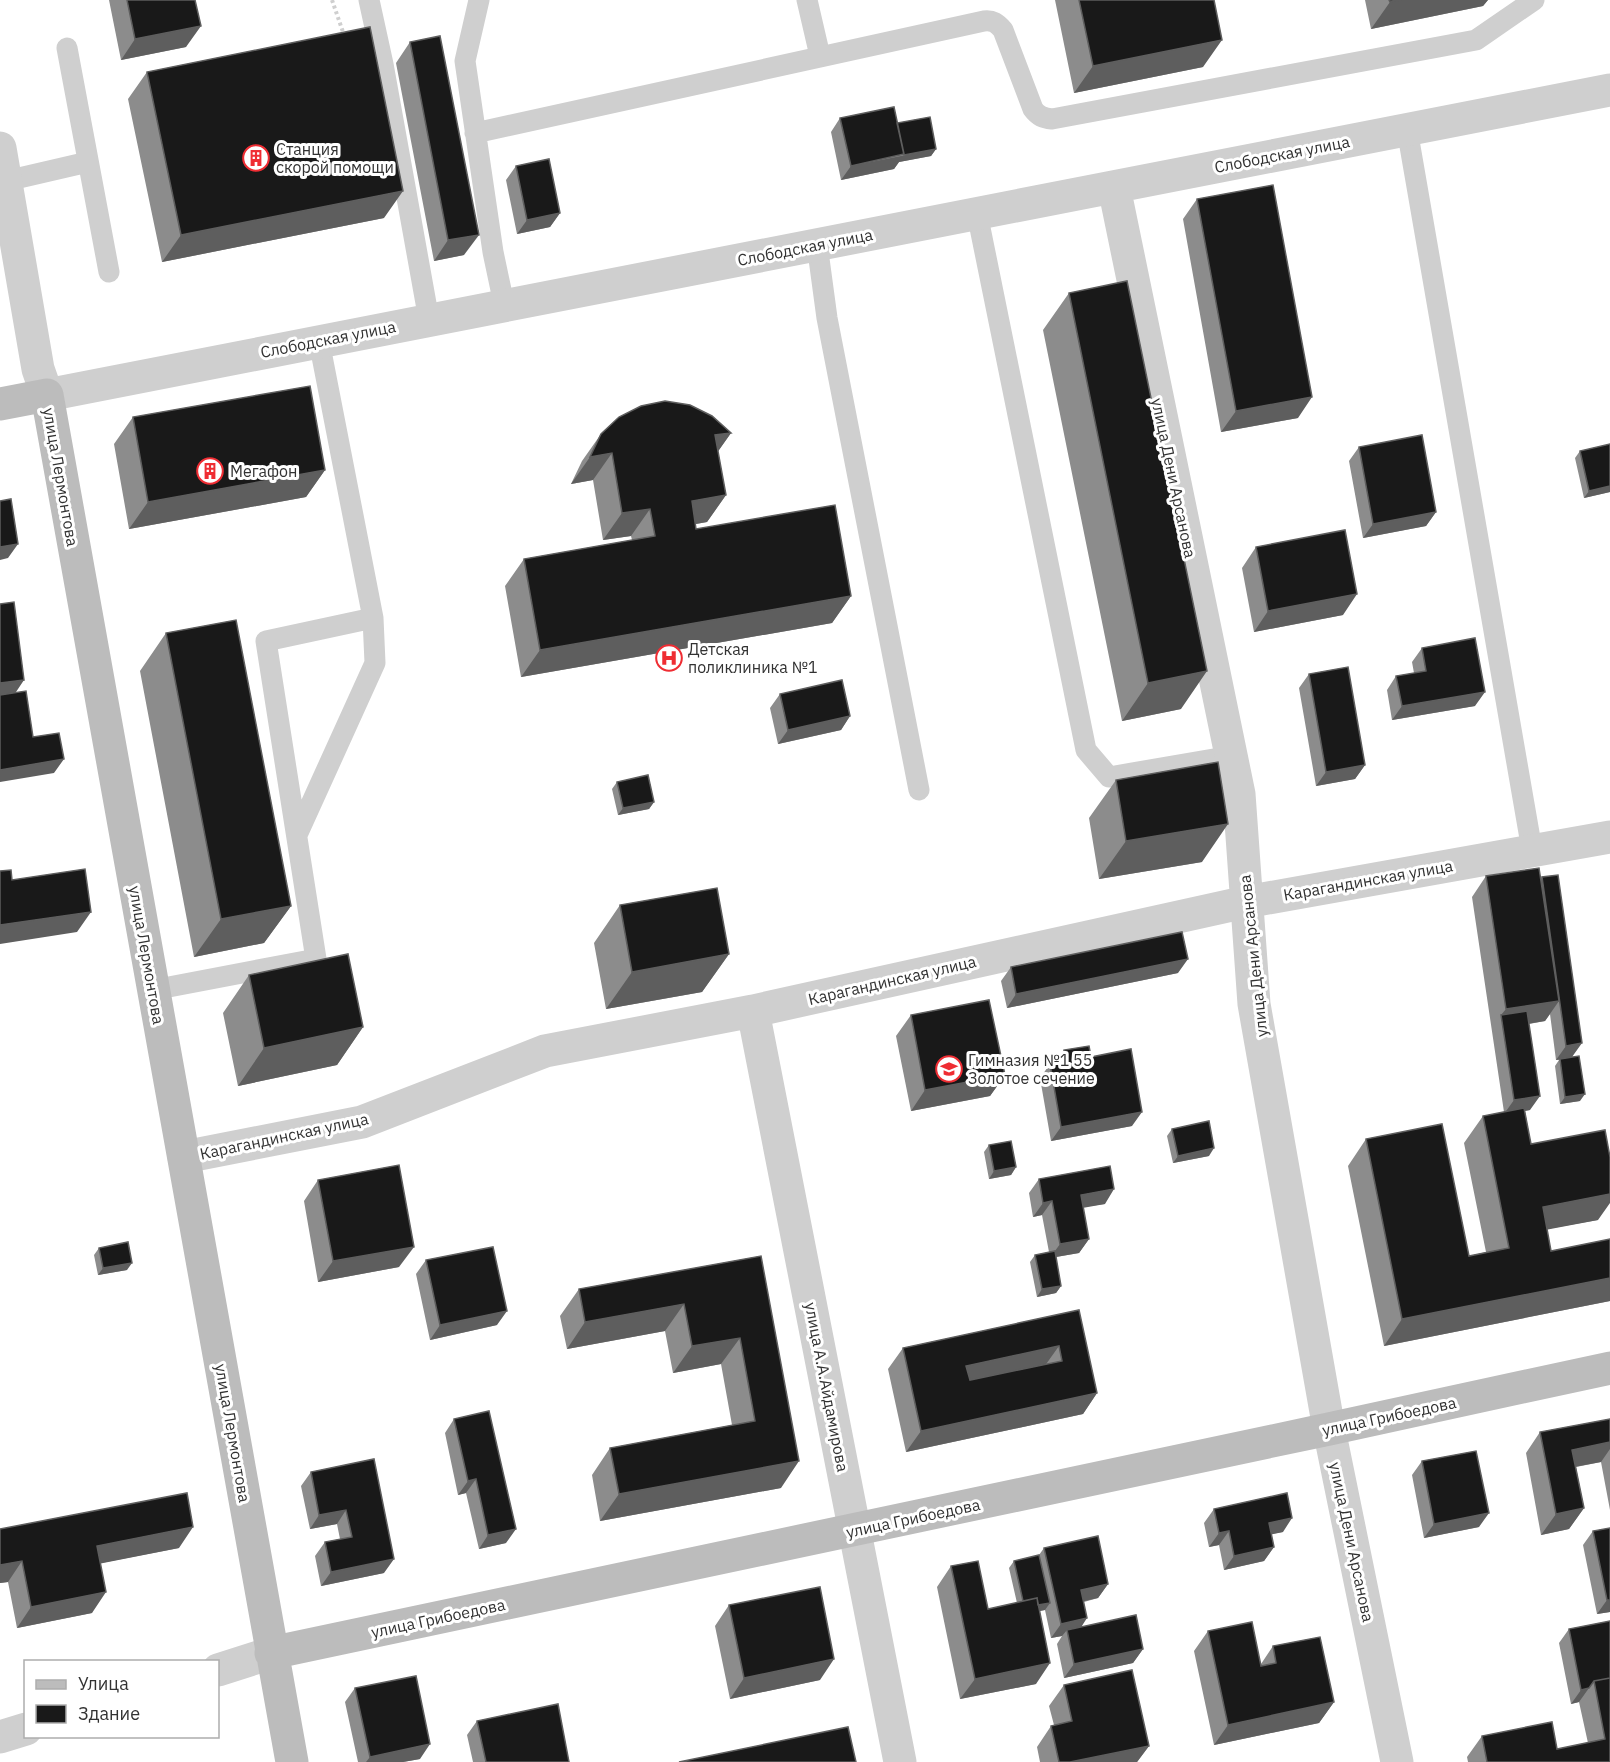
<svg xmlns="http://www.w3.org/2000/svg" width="1610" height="1762" viewBox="0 0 1610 1762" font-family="'IBM Plex Sans',sans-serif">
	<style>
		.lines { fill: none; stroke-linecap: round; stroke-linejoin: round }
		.path { stroke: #cfcfcf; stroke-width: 4; stroke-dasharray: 3 3; stroke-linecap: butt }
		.lane { stroke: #cfcfcf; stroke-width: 21 }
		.street { stroke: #cfcfcf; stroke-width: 33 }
		.secondary { stroke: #bcbcbc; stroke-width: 33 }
		.wall { fill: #8c8c8c }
		.shaded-wall { fill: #5e5e5e }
		.building { fill: #191919; stroke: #5e5e5e; stroke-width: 1.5; fill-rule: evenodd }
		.labels { text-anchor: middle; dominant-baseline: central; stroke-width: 6; stroke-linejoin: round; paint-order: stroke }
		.poi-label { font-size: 16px; fill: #323232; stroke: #fff; text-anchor: start }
		.street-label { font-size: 16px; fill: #323232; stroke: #fff }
	</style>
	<rect width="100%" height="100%" fill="#fff"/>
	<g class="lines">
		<!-- path -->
		<path class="path" d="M332,0L344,35"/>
		<!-- lane -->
		<path class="lane" d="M369,0L383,64L429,320
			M479,0L465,61L493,252L504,304
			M807,0L820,56
			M67,48L109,272
			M1407,129L1532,850
			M475,133L984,21C993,20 997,23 1003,30L1033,109C1038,116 1043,118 1052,119L1476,40L1534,0
			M6,181L88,162
			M977,213L1086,750L1109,777L1231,756
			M817,244L827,318L919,790
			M297,835L375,663L373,618
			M153,990L316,959L266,641L373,618L319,341"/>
		<!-- street -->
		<path class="street" d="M0,148L38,369L47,395L1610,90
			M1114,187L1239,794L1254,1004L1329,1429L1397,1762
			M753,1011L900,1762
			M184,1157L362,1122L545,1051L753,1011L1246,902L1610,837
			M218,1670L271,1653
			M0,1737L26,1729"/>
		<!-- secondary -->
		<path class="secondary" d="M0,404L47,395L292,1762
			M271,1653L1329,1429L1610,1368"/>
	</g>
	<!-- wall -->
	<path class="wall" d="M109,0H195L186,47L121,60Z
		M1055,0H1214L1203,67L1074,93Z
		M1365,0H1488L1483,6L1371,29Z
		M410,42L464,255L434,261L396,63Z
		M147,72L384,218L162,262L128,99Z
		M840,118L897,123L936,149L931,156L899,162L894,169L841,180L831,132Z
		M516,166L560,213L550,227L517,234L506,180Z
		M1197,199L1298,418L1221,432L1183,219Z
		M1069,293L1181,709L1122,721L1043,330Z
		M133,417L325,470L306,497L129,529L114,444Z
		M731,433L718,451L726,495L707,522L696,524V529L851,596L832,623L521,677L505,586L524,559L632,540L631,536L603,540L593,480L571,484L582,461L601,434Z
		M1359,447L1436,512L1426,526L1363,538L1349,461Z
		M1580,451L1610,492L1584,498L1575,458Z
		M1256,547L1343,615L1254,632L1242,568Z
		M166,633L291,906L264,943L194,957L140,671Z
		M1422,648L1475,706L1392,720L1387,690L1396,676L1414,673L1412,662Z
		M1309,674L1365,765L1355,779L1316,786L1299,688Z
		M780,694L850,716L841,730L778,744L770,708Z
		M1116,780L1202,862L1099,879L1089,818Z
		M617,782L654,802L649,809L618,815L612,789Z
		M1486,876L1541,879L1542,877L1580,1101L1560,1104L1555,1066L1559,1060H1556L1550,1014L1545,1021L1529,1024L1530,1110L1525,1111L1531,1144L1598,1220L1547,1229L1551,1251L1610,1239V1301L1384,1346L1348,1166L1366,1139L1469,1256L1486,1252L1464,1143L1483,1116L1504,1112L1472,897Z
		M620,905L729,954L702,992L606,1009L594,943Z
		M1011,967L1178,973L1007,1008L1001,981Z
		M249,975L363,1027L337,1065L238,1086L223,1013Z
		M911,1015L1005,1075L990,1096L911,1111L896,1036Z
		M1064,1050L1091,1057L1132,1126L1051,1141L1040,1078L1050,1064L1055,1063Z
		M1172,1129L1209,1156L1173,1163L1167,1136Z
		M989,1145L1016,1167L1011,1175L989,1179L984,1152Z
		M1039,1179L1105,1204L1083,1207L1089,1239L1079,1253L1056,1257L1061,1286L1056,1293L1037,1297L1030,1262L1035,1255L1049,1252L1042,1215L1033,1217L1029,1193Z
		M318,1180L399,1267L318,1282L304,1201Z
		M99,1248L127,1270L98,1275L94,1255Z
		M761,1256L781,1488L600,1521L592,1475L610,1448L732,1425L721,1364L673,1373L665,1331L567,1349L560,1316L579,1289Z
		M426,1260L497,1325L430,1340L416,1274Z
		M1079,1310L1097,1393L1083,1414L906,1452L888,1369L903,1348Z
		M454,1419L506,1543L479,1549L466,1493L458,1495L445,1433Z
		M1610,1419V1510L1601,1462L1576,1467L1584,1508L1569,1529L1541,1535L1526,1453L1540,1432Z
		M374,1459L384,1573L321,1586L315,1556L325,1542L340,1539L337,1524L310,1529L301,1486L311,1472Z
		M1422,1461L1479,1527L1424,1538L1412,1475Z
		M1214,1509L1283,1532L1271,1534L1274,1547L1264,1561L1224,1570L1219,1545L1209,1547L1204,1523Z
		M1610,1528V1612L1597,1614L1583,1545L1593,1531Z
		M0,1529L179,1548L101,1563L92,1613L17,1628L8,1582L0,1583Z
		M1044,1548L1108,1584L1098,1598L1084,1602L1082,1626L1143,1649L1133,1663L1064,1678L1057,1644L1062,1636L1051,1638L1045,1610L1039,1611L1036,1684L960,1699L937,1587L951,1566L988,1609L1017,1603L1009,1568L1014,1561L1039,1555Z
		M729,1605L820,1680L730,1699L715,1626Z
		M1610,1621V1762H1468L1467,1757L1482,1736L1557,1749L1588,1743L1579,1702L1571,1704L1559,1643L1569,1629Z
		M1208,1631L1261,1664L1273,1646L1334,1702L1319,1723L1214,1745L1194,1651Z
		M1064,1685L1149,1746L1137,1762H1040L1037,1747L1051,1726L1054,1725L1049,1706Z
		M355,1688L420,1759L403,1762H358L345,1702Z
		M477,1721L569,1762H473L467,1735Z"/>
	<!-- shaded-wall -->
	<path class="shaded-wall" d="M1402,0H1488L1483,6L1371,29L1390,2Z
		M201,26L186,47L121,60L135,39Z
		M1222,40L1203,67L1074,93L1093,66Z
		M936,149L931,156L899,162L894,169L841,180L851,166Z
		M403,191L384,218L162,262L181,235Z
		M560,213L550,227L517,234L527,220Z
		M479,235L464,255L434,261L448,240Z
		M1312,397L1298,418L1221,432L1236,411Z
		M731,433L712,460L715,435Z
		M612,453L593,480L571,484L590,457Z
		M325,470L306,497L129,529L148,502Z
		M1610,486V492L1584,498L1589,491Z
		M726,495L707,522L673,528L692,501Z
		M650,509L631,536L603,540L622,513Z
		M1436,512L1426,526L1363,538L1373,524Z
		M18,544L8,558L0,560V547Z
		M1357,594L1343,615L1254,632L1268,611Z
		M851,596L832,623L521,677L540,650Z
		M1207,671L1181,709L1122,721L1148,683Z
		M24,680L14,695L0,696V683Z
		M1485,692L1475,706L1392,720L1402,706Z
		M850,716L841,730L778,744L788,730Z
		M64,759L54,773L0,782V770Z
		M1365,765L1355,779L1316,786L1326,772Z
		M654,802L649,809L618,815L623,808Z
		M1228,824L1202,862L1099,879L1126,841Z
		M291,906L264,943L194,957L221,919Z
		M91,912L77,932L0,944V925Z
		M729,954L702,992L606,1009L632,972Z
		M1188,959L1178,973L1007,1008L1016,994Z
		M1559,1001L1545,1021L1503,1028L1501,1015L1506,1009Z
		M363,1027L337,1065L238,1086L264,1048Z
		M1582,1043L1572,1057L1556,1060L1566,1046Z
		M1005,1075L990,1096L911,1111L925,1090Z
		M1585,1094L1580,1101L1560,1104L1565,1097Z
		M1540,1096L1530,1110L1504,1114L1514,1100Z
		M1142,1112L1132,1126L1051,1141L1061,1127Z
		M1214,1148L1209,1156L1173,1163L1178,1156Z
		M1016,1167L1011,1175L989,1179L994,1171Z
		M1114,1189L1105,1204L1071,1210L1081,1195Z
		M1610,1194V1203L1598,1220L1524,1234L1543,1207Z
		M1052,1201L1042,1215L1033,1217L1043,1203Z
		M1089,1239L1079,1253L1050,1258L1060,1244Z
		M414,1247L399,1267L318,1282L333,1261Z
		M132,1263L127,1270L98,1275L103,1268Z
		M1610,1278V1301L1384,1346L1402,1319Z
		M1061,1286L1056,1293L1037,1297L1042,1289Z
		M684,1304L665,1331L567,1349L585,1322Z
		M507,1311L497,1325L430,1340L440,1325Z
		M740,1338L721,1364L673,1373L692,1346Z
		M1059,1346L1044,1367L952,1387L966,1366Z
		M1097,1393L1083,1414L906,1452L921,1431Z
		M1610,1442V1449L1601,1462L1558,1470L1572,1450Z
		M799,1461L781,1488L600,1521L619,1494Z
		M476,1479L466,1493L458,1495L468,1481Z
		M1584,1508L1569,1529L1541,1535L1556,1514Z
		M346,1510L337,1524L310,1529L319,1515Z
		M1489,1513L1479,1527L1424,1538L1434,1524Z
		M1292,1518L1283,1532L1259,1537L1269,1523Z
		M193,1527L179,1548L83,1567L97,1546Z
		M516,1529L506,1543L479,1549L488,1535Z
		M1229,1531L1219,1545L1209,1547L1219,1533Z
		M1274,1547L1264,1561L1224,1570L1234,1556Z
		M394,1559L384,1573L321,1586L331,1572Z
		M22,1561L8,1582L0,1583V1565Z
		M1108,1584L1098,1598L1071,1604L1081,1590Z
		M106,1592L92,1613L17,1628L31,1607Z
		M1607,1600H1610V1612L1597,1614Z
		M1050,1603L1045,1610L1019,1615L1024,1608Z
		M1087,1618L1078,1632L1067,1630L1062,1636L1051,1638L1061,1624Z
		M1143,1649L1133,1663L1064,1678L1074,1664Z
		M834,1659L820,1680L730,1699L744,1678Z
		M1050,1663L1036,1684L960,1699L975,1679Z
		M1589,1688L1579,1702L1571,1704L1581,1690Z
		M1334,1702L1319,1723L1214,1745L1228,1725Z
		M430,1744L420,1759L403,1762H366L370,1757Z
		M1149,1746L1137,1762H1070Z"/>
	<!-- building -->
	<path class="building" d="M127,0H195L201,26L135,39Z
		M1079,0H1214L1222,40L1093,66Z
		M1389,0H1402L1390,2Z
		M370,27L403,191L181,235L147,72Z
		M440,36L479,235L448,240L410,42Z
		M894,107L904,154L851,166L840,118Z
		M930,117L936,149L904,155L897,123Z
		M549,159L560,213L527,220L516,166Z
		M1273,185L1312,397L1236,411L1197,199Z
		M1127,281L1207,671L1148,683L1069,293Z
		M310,386L325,470L148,502L133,417Z
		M665,401L690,405L712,416L731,433L715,435L726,495L692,501L696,529L835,505L851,596L540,650L524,559L655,536L650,509L622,513L612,453L590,457L601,434L619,417L641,406Z
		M1422,435L1436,512L1373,524L1359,447Z
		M1610,444V486L1589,491L1580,451Z
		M11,499L18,544L0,547V501Z
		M1345,530L1357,594L1268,611L1256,547Z
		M14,602L24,680L0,683V604Z
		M236,620L291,906L221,919L166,633Z
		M1475,638L1485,692L1402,706L1396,676L1426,671L1422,648Z
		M1348,667L1365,765L1326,772L1309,674Z
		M842,680L850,716L788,730L780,694Z
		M26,691L33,737L59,733L64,759L0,770V695Z
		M1218,762L1228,824L1126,841L1116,780Z
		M648,775L654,802L623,808L617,782Z
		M1539,868L1559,1001L1506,1009L1486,876Z
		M85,869L91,912L0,925V871L11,870L12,880Z
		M1558,875L1582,1043L1566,1046L1542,877Z
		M717,888L729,954L632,972L620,905Z
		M1182,932L1188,959L1016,994L1011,967Z
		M348,954L363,1027L264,1048L249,975Z
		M989,1000L1005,1075L925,1090L911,1015Z
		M1527,1011L1540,1096L1514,1100L1501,1015Z
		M1089,1046L1091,1057L1131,1049L1142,1112L1061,1127L1050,1064L1066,1061L1064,1050Z
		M1579,1056L1585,1094L1565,1097L1560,1059Z
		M1524,1108L1531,1144L1605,1130L1610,1157V1194L1543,1207L1551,1251L1610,1239V1278L1402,1319L1366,1139L1442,1124L1469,1256L1509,1248L1483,1116Z
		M1209,1121L1214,1148L1178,1156L1172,1129Z
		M1011,1141L1016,1167L994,1171L989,1145Z
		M399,1165L414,1247L333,1261L318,1180Z
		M1110,1166L1114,1189L1081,1195L1089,1239L1060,1244L1052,1201L1043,1203L1039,1179Z
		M128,1242L132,1263L103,1268L99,1248Z
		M493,1247L507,1311L440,1325L426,1260Z
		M1055,1251L1061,1286L1042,1289L1035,1255Z
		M761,1256L799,1461L619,1494L610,1448L755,1421L740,1338L692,1346L684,1304L585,1322L579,1289Z
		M1079,1310L1097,1393L921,1431L903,1348ZM1059,1346L1062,1361L970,1380L966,1366Z
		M489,1411L516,1529L488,1535L476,1479L468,1481L454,1419Z
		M1610,1419V1442L1572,1450L1584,1508L1556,1514L1540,1432Z
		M1476,1451L1489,1513L1434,1524L1422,1461Z
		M374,1459L394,1559L331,1572L325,1542L352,1537L346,1510L319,1515L311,1472Z
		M187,1493L193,1527L97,1546L106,1592L31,1607L22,1561L0,1565V1529Z
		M1287,1493L1292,1518L1269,1523L1274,1547L1234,1556L1229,1531L1219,1533L1214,1509Z
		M1610,1528V1600H1607L1593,1531Z
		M1098,1536L1108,1584L1081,1590L1087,1618L1061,1624L1044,1548Z
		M1039,1555L1050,1603L1038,1605L1037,1598L1023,1601L1014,1561Z
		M978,1561L988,1609L1037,1598L1050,1663L975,1679L951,1566Z
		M820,1587L834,1659L744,1678L729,1605Z
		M1136,1615L1143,1649L1074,1664L1067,1630Z
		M1610,1621V1678L1594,1681L1589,1688L1581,1690L1569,1629Z
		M1252,1622L1261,1666L1276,1663L1273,1646L1320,1637L1334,1702L1228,1725L1208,1631Z
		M1132,1670L1149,1746L1070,1762H1059L1051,1726L1072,1721L1064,1685Z
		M416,1676L430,1744L370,1757L355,1688Z
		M1610,1678V1762H1487L1482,1736L1552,1722L1557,1749L1605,1739L1594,1681Z
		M558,1704L569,1762H486L477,1721Z
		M848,1727L856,1762H679Z"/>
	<!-- icons -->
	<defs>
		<g id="building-ring" transform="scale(1.35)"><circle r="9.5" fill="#fff" stroke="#ef2d33" stroke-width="1.5"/><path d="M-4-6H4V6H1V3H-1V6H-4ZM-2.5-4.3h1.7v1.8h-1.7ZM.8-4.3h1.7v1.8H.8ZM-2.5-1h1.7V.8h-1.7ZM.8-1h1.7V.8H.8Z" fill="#ef2d33"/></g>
		<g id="hospital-ring" transform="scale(1.35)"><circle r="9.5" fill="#fff" stroke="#ef2d33" stroke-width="1.5"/><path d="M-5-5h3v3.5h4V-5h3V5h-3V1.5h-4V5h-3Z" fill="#ef2d33"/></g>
		<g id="school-ring" transform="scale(1.35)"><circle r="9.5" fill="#fff" stroke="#ef2d33" stroke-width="1.5"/><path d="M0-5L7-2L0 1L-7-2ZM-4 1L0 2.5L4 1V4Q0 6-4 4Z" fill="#ef2d33"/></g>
	</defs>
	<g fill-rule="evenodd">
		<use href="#building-ring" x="256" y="158"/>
		<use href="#building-ring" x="210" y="471"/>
		<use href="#hospital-ring" x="669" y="658"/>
		<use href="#school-ring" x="949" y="1069"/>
	</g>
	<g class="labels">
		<!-- poi labels -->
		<g class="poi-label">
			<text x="276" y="149">Станция<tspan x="276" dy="18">скорой помощи</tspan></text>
			<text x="230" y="471">Мегафон</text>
			<text x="688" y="649">Детская<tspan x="688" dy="18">поликлиника №1</tspan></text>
			<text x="968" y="1060">Гимназия №1 55<tspan x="968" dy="18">Золотое сечение</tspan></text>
		</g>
		<!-- street labels -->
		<g class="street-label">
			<text transform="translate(1282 154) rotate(-11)">Слободская улица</text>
			<text transform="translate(805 247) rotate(-11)">Слободская улица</text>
			<text transform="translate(328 339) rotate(-11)">Слободская улица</text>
			<text transform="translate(61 477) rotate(80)">улица Лермонтова</text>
			<text transform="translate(1174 478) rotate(78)">улица Дени Арсанова</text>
			<text transform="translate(1368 880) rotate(-10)">Карагандинская улица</text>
			<text transform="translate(147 955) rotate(80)">улица Лермонтова</text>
			<text transform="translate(1253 956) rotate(-96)">улица Дени Арсанова</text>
			<text transform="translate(892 980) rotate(-13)">Карагандинская улица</text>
			<text transform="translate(284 1136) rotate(-12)">Карагандинская улица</text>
			<text transform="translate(827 1387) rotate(79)">улица А.А.Айдамирова</text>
			<text transform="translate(1389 1416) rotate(-12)">улица Грибоедова</text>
			<text transform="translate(233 1433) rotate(80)">улица Лермонтова</text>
			<text transform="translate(913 1518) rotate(-12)">улица Грибоедова</text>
			<text transform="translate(1352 1542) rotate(78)">улица Дени Арсанова</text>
			<text transform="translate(438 1618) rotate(-12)">улица Грибоедова</text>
		</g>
	</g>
	<!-- legend -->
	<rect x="24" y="1660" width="195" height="78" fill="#ffffff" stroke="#adadad" stroke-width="1.5"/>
	<rect x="36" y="1680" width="30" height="9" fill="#bcbcbc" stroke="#adadad" stroke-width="1.5"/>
	<text x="78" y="1690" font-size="18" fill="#323232">Улица</text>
	<rect x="36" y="1705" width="30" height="18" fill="#191919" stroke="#adadad" stroke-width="1.5"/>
	<text x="78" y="1720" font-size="18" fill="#323232">Здание</text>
</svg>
